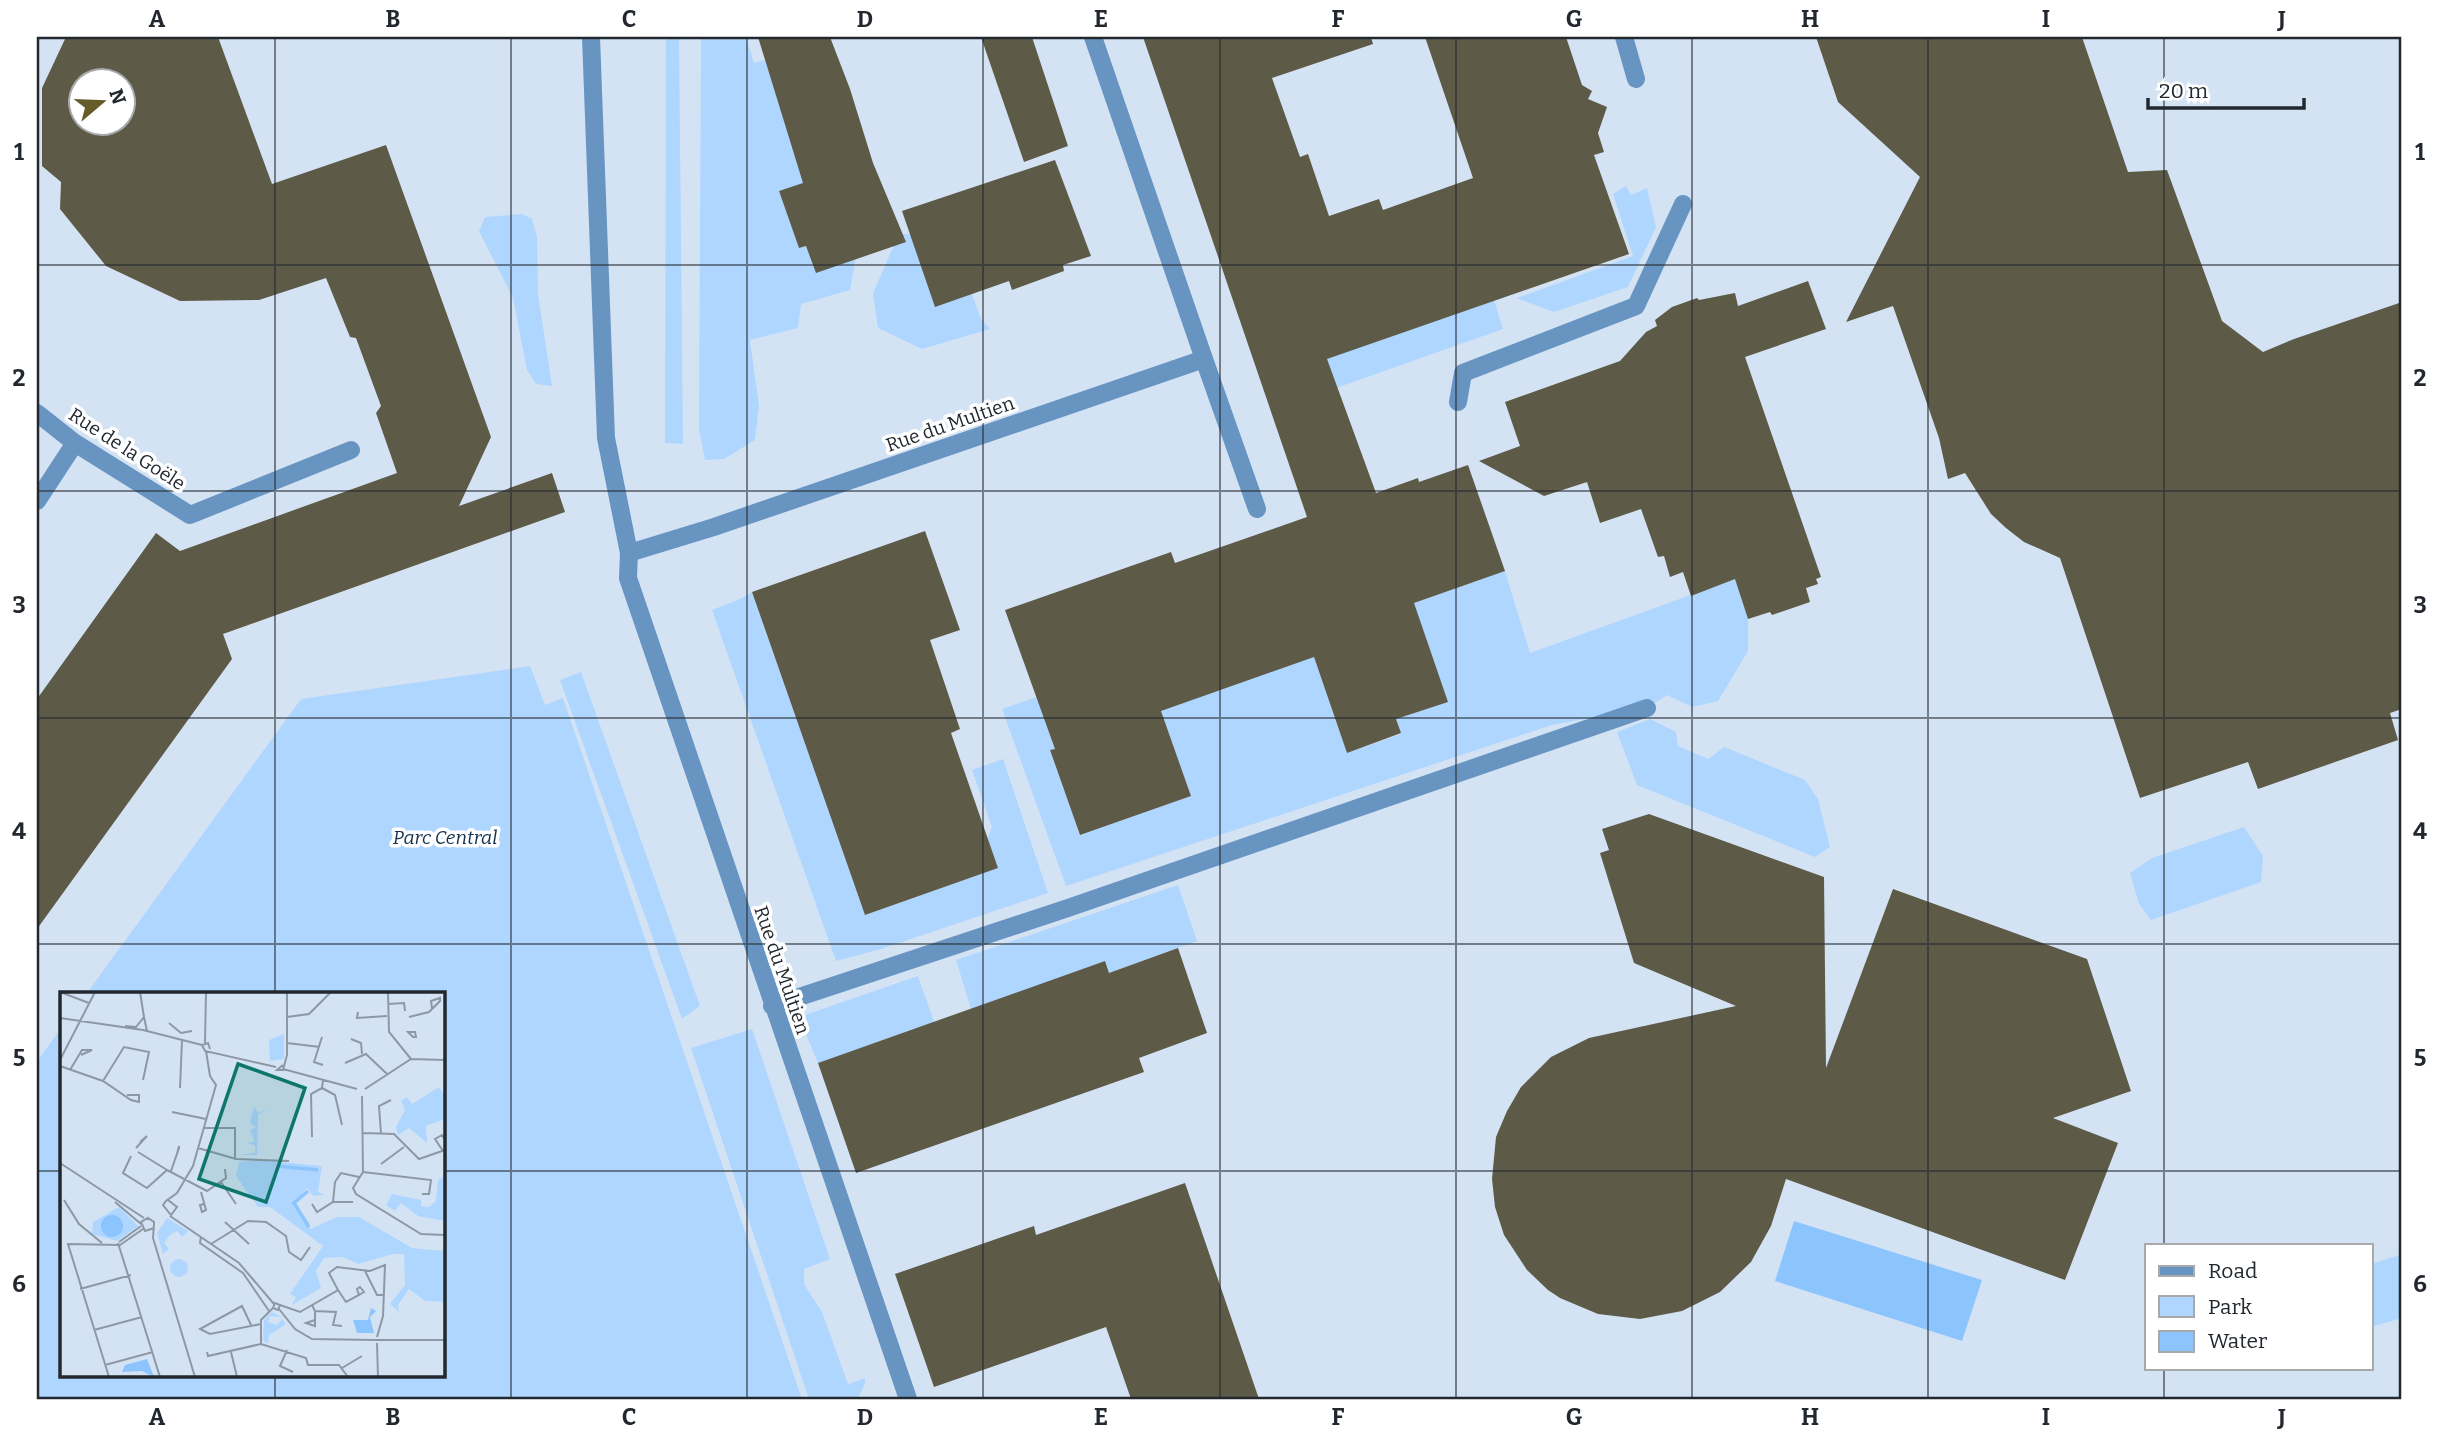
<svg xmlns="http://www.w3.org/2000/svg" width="2439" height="1436" viewBox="0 0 2439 1436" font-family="Bitter,serif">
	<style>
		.green { fill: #afd6ff }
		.water { fill: #8cc4fe }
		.building { fill: #5d5a48; fill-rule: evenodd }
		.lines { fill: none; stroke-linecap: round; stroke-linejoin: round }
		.minor { stroke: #6894c2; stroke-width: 18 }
		.grid { fill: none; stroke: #22282e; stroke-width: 2; stroke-opacity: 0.55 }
		.labels { text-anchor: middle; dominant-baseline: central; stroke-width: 7; stroke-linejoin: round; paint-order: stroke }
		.street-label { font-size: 19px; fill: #22282e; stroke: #fff }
		.park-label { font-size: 19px; font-style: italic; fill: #13304d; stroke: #fff }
		.inset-river { fill: none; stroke: #8cc4fe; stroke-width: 3.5 }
		.inset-road { fill: none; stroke: #8d98a5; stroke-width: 2 }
		.view { fill: #0f766e; fill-opacity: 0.15; stroke: #0f766e; stroke-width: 3.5 }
		.inset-edge { fill: none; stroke: #22282e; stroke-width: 3.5 }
		.neatline { fill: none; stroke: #22282e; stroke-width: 2.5 }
		.grid-label { font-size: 23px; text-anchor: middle; font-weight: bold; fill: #22282e }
	</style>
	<rect width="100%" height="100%" fill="#d4e3f4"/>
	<!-- green -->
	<path class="green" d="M666,37H679L683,444L665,443Z
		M701,37H746L754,63L765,60L805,183L779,191L799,247L806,246L816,272L849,261L861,227L850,290L801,304L798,328L750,340L759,406L755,440L724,459L705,460L699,429Z
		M1626,186L1631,195L1647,188L1656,227L1628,287L1554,312L1517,298L1633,256L1613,194Z
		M522,214L532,219L537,237L538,294L552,386L536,384L527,370L513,298L479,231L485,217Z
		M899,234H910L972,294L981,319L990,329L922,349L878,328L873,293Z
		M1494,300L1503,329L1271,411L1261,381Z
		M1505,571L1530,653L1735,579L1748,619V651L1718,701L1692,707L1667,695L1647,708L1552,725L1066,886L1002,709L1037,697L1055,749L1050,751L1080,835L1191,796L1161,711L1318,637L1316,663L1347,753L1401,734L1396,719L1448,701L1405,606Z
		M752,592L865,915L998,868L987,840L992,827L972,770L1003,759L1048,893L881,949L836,961L712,610L738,600Z
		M530,666L545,705L563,698L802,1399H37V1062L61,1028V1375H443V993H87L301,699Z
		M581,672L700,1006L682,1019L560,680Z
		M1650,719L1676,732L1678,746L1708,759L1724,747L1805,780L1818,799L1830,847L1815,857L1637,785L1617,732Z
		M2244,827L2263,856L2261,882L2151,920L2139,904L2130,873L2152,858Z
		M1178,885L1197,941L1109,973L971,1009L956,960Z
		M918,976L934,1022L818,1063L799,1017Z
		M752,1029L830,1259L804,1269V1284L822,1312L848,1384L865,1378V1383L858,1399H809L691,1048Z
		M2402,1254V1318L2371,1327V1264Z"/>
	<!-- water -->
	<path class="water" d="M1794,1221L1982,1280L1962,1341L1775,1281Z"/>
	<!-- building -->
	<path class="building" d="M66,37H218L272,184L386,145L491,437L459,506L552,473L565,512L223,634L232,659L37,929V699L156,533L180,551L397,473L376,413L381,406L356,338L350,337L326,278L259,300L180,301L106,266L60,209L61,182L42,166V88ZM80,80H122V122H80Z
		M758,37H830L850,89L873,163L906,242L816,273L806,246L799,248L779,191L803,183Z
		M981,37H1032L1068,146L1024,162Z
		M1143,37H1371L1373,44L1272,78L1300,157L1308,154L1329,216L1379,199L1383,210L1473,178L1425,37H1566L1582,85L1592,91L1588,99L1607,107L1598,133L1604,152L1594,155L1629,254L1327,359L1376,493L1418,478L1419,482L1468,465L1505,571L1414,603L1448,702L1396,719L1401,733L1347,753L1314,657L1161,711L1191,796L1080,835L1050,750L1055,749L1005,610L1171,552L1175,563L1307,517Z
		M1816,37H2082L2128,172L2167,170L2222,321L2263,352L2294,339L2402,302V709L2390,713L2398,740L2258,789L2248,762L2140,798L2060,558L2024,542L2006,528L1991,514L1965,473L1948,479L1939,438L1893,306L1846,322L1920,177L1838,102Z
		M1055,160L1091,256L1063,265L1064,271L1012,290L1009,281L935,307L902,211Z
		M1808,281L1826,329L1745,357L1821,577L1816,579L1818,584L1806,588L1810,602L1772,615L1770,612L1748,619L1735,579L1691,596L1683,572L1670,577L1664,556L1658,557L1641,509L1600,523L1587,482L1544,496L1479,461L1520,446L1505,402L1620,361L1646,332L1657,326L1655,320L1672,307L1697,298L1699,300L1735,293L1738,306Z
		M925,531L960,630L930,640L960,729L951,733L998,868L865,915L752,592Z
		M1649,814L1824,877L1826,1068L1893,889L2087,959L2131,1091L2053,1118L2118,1143L2065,1280L1786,1179L1771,1226L1751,1262L1720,1292L1682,1311L1640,1319L1598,1314L1560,1298L1548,1290L1527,1270L1504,1235L1495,1207L1492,1179L1496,1137L1507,1111L1521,1087L1551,1057L1589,1038L1736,1006L1634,963L1600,853L1609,850L1602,829Z
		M1178,948L1207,1033L1139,1058L1144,1072L856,1173L818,1063L1105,961L1109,973Z
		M1185,1183L1259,1399H1131L1106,1327L934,1387L895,1274L1034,1226L1036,1235Z"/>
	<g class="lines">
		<!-- minor -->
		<path class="minor" d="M591,37L606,438L629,553L628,578L908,1399
			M1624,37L1636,79
			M1204,359L1257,509
			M1458,402L1463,373L1636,306L1683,204
			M37,413L75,443L190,515L351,450
			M37,501L75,443
			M629,553L714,527L1204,359L1093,37
			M772,1006L1068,908L1647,708"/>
	</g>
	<!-- grid -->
	<path class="grid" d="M275,37V993M511,37V1399M747,37V1399M983,37V1399M1220,37V1399M1456,37V1399M1692,37V1399M1928,37V1399M2164,37V1245M37,265H2402M37,491H2402M37,718H2402M37,944H2402M37,1171H61M443,1171H2402M2164,1368V1399M275,1375V1399"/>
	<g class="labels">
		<!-- street labels -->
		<g class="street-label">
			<text transform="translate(950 424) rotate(-19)">Rue du Multien</text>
			<text transform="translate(127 449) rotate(33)">Rue de la Goële</text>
			<text transform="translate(782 970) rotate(71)">Rue du Multien</text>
		</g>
		<!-- park labels -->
		<g class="park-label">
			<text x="445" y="837">Parc Central</text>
		</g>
	</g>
	<!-- overview -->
	<g transform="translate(60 992)">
		<rect width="385" height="385" fill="#d4e3f4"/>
		<path d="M224,42V67L210,69L209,48ZM379,95L385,105V127L366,134L367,151L349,136L338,143L336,135L345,118L341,109L347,105L352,112ZM194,115L199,121L208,115L198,123L197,163H179L195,161V154L188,151L195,149L190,139L196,135L190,131ZM199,168L262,174L258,200L265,203L253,204L247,196L234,211L251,237L277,225H299L352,256L385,259V310L365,309L349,297L338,313L339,320L330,312L345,293L344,262H333L298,272L283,265L264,266L256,279L261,296L232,313L236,305L230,302L263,254L210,215H198L176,184L179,170ZM385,184V229L358,224L341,211L335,219L326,213L332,202L361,208V214L369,215L376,209L378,188ZM59,215L78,234L57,249L32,242L33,230ZM107,226L128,239L122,245L117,239L110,243L104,251L109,257L103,262L97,241ZM110 276a9 9 0 1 1 18 0a9 9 0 1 1-18 0ZM212,320L221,325L210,324L208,330L217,333L222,327L226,332L209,343L208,352L203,348L204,328Z" fill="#afd6ff"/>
		<path d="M41 234a11 11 0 1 1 22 0a11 11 0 1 1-22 0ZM311,316L316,319L310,325L314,341H297L293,328H308ZM87,367L94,385L82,379L62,380L65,373Z" fill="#8cc4fe"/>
		<path class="inset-river" d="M217,174L258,178M248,199L234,211L249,235"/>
		<path class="inset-road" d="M0,0L29,11M80,0L84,25M328,0L329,40L351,67M328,12L344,11L345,19M298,20L297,26L327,24M227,25L249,22L271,0M349,25L369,20L380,9V6L371,9L372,16M0,26L83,38L142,53M109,31L121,41L132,39M65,34L76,35L84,25L87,39M348,40H355L356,45H353ZM262,45L254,70L263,73M291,47L301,51L302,62M145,51L146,0M227,51L260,55M150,57L148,51L142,53L145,59L216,75M146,59L150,84M0,68L35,0M285,71L306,62L327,82M223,73L217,78H223L227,63V0M0,74L43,89L71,108L79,110V103H67M223,77L297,97M10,78L22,58H32L21,63M43,89L64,55L89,60L83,88M120,96L122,48M262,96L275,103L282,133M305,97L351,67L385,68M302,104L303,180M112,120L146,127M144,136H175V166M303,141L334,142L359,167L385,158M321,141L319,114L331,108M252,145L251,102L262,96L263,88M76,156L87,144L80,150M138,156L176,167L229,169M383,159L375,147L382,143L385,148M78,160L107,178M71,164L63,181L87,196L107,178L147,199L166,186L165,177M0,171L84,226M321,172L344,155M111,179L119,156V154L117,162M303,180L293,196L296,202L361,242L385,243M303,180L371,188L369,202H362M161,190L176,212M141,200L146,218L142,220L140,213L144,212M4,208L19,232L42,251M108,208L117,215L111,223L103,213L106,209L117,201L133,174L156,93L150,84M55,210L81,232M273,210L275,190L281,181L299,185M252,212L257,220L273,210H293M110,224L179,271L214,312M165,230L189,252M94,236L85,239L81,230L88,226L94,230V232L93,246L135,385M141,244L140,251L183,281L209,319M59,250L81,234M58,251L100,385M151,252L188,229L206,230L226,244L229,260L241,268L250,255M305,279L317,303H324M20,297L71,283M278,298L286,310L299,303L297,297L300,295L304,300L299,303M215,311L220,313L218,318L213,316ZM220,313L240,320L278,298L269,281L277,275L310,279L325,273L323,324L317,345M252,313L255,319L276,320L273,333L282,334M219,317L235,337L252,347L314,348M255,328L246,331L255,334V319M191,333L182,314L140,337L150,342L201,332M34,338L82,325M320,348H314H385M317,351L318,385M201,352V328L213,316M227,358L220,374L233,380M147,360L148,364L201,352L246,366L248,373H279L288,385M171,360L177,385M45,373L93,360M282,376L302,364M49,385L8,252L60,253L83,237"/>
		<path class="view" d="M178,72L245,96L206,210L139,187Z"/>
		<rect width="385" height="385" class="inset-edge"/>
	</g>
	<!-- border -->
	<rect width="2439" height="1436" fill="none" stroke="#ffffff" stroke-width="77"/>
	<!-- legend -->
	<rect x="2145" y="1244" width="228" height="126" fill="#ffffff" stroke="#a7a9ab" stroke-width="2"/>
	<rect x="2159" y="1266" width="35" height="10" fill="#6894c2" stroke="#a7a9ab" stroke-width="2"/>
	<text x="2208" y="1278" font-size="21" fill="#22282e">Road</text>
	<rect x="2159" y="1296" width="35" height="21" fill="#afd6ff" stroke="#a7a9ab" stroke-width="2"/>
	<text x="2208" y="1314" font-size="21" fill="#22282e">Park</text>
	<rect x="2159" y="1331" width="35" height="21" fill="#8cc4fe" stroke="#a7a9ab" stroke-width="2"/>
	<text x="2208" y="1348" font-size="21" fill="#22282e">Water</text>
	<!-- north arrow -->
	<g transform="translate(102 102) rotate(71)"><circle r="33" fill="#ffffff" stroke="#a7a9ab" stroke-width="2"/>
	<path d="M0-5L12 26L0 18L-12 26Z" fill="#665c29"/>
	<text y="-10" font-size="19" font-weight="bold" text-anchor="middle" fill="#22282e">N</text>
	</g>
	<!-- scale -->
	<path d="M2148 98v10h156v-10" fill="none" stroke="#22282e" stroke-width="3.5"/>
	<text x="2159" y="98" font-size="21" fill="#22282e" stroke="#ffffff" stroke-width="5" paint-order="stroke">20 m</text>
	<rect x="38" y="38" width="2362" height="1360" class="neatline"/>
	<g class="grid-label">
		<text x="157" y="27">A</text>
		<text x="393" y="27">B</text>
		<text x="629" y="27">C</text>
		<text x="865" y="27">D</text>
		<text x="1101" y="27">E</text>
		<text x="1338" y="27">F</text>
		<text x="1574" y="27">G</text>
		<text x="1810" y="27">H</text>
		<text x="2046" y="27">I</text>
		<text x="2282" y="27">J</text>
		<text x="19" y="160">1</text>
		<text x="2420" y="160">1</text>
		<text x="19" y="386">2</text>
		<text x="2420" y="386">2</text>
		<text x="19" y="613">3</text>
		<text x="2420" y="613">3</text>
		<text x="19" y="839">4</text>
		<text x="2420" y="839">4</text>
		<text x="19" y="1066">5</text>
		<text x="2420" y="1066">5</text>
		<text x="19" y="1292">6</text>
		<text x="2420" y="1292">6</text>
		<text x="157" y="1425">A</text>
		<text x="393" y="1425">B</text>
		<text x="629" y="1425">C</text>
		<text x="865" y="1425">D</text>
		<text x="1101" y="1425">E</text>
		<text x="1338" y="1425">F</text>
		<text x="1574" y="1425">G</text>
		<text x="1810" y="1425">H</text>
		<text x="2046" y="1425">I</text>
		<text x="2282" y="1425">J</text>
	</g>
</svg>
